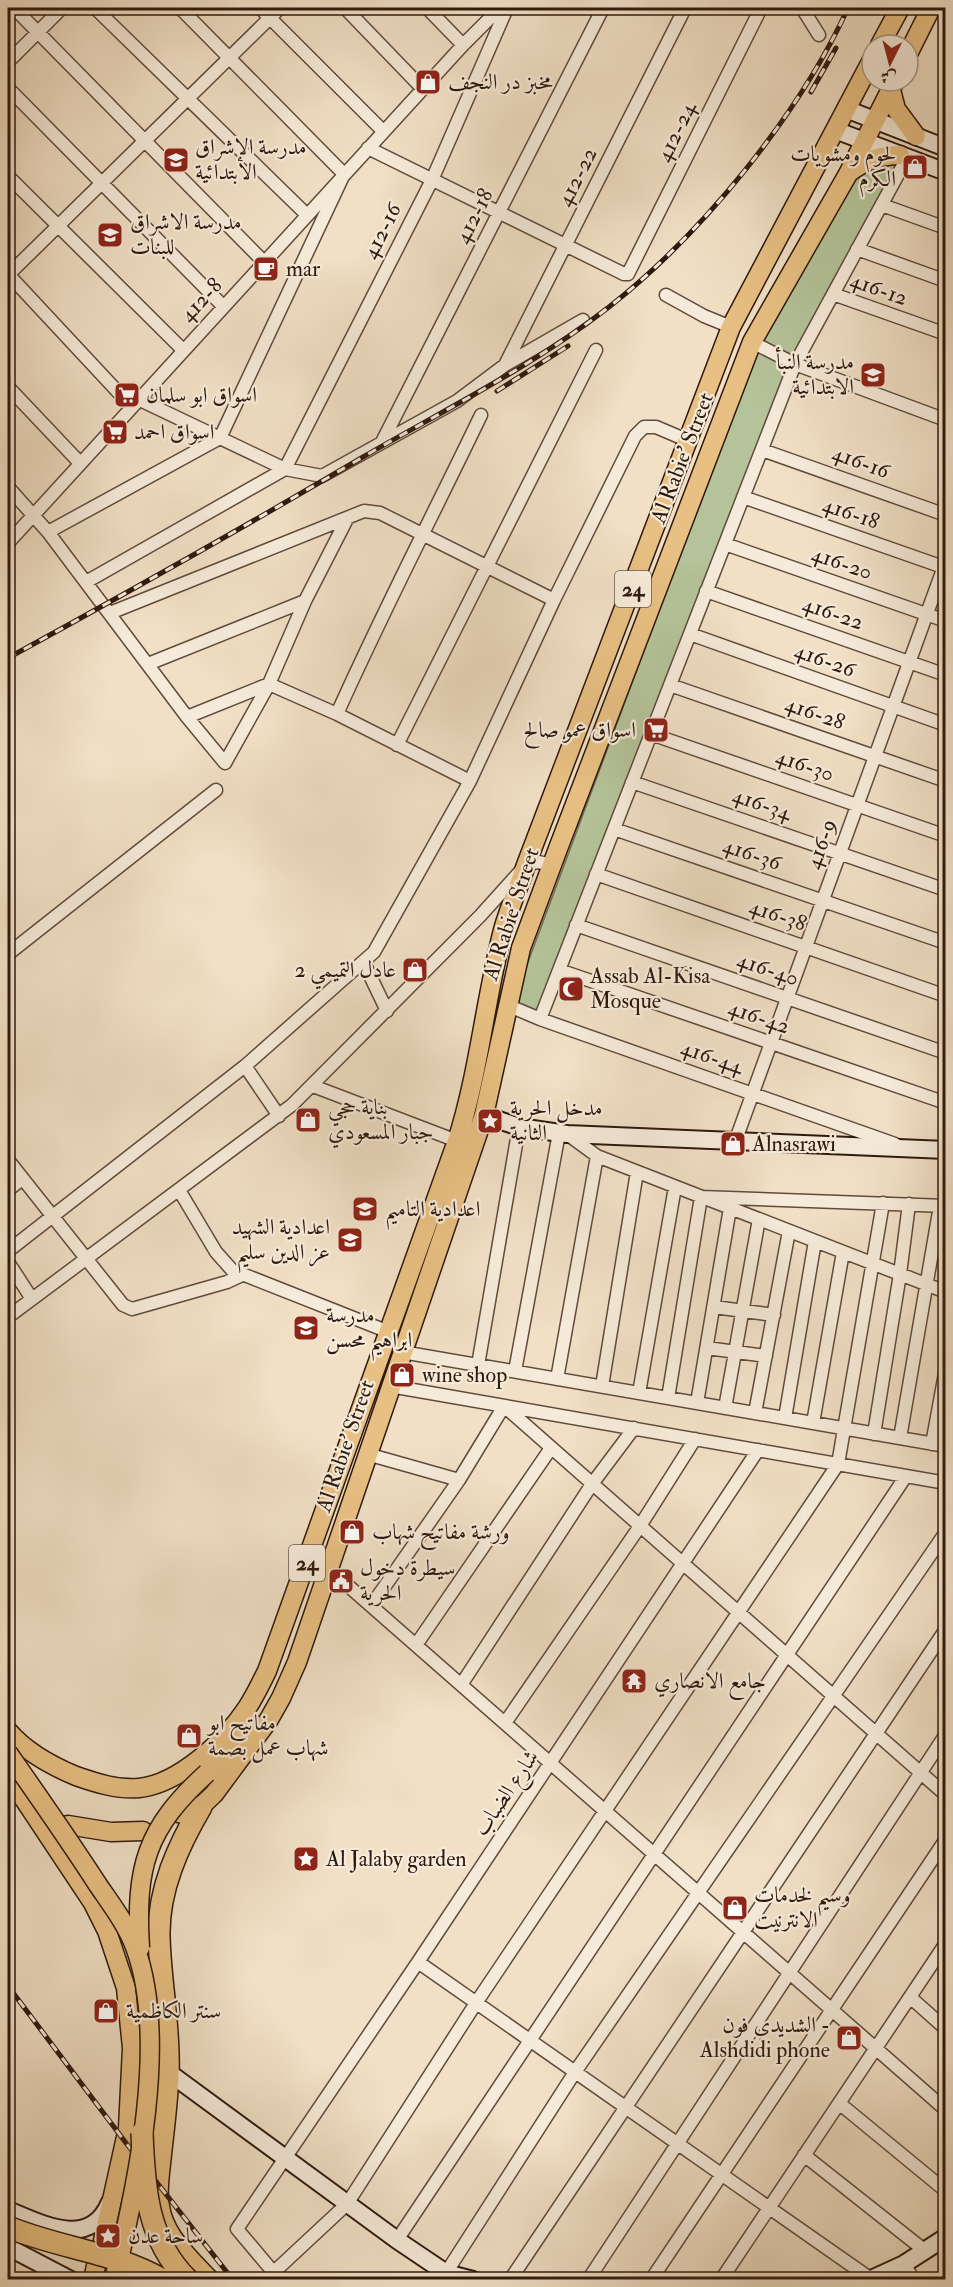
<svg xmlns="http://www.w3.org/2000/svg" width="953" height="2287" viewBox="0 0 953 2287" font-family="'IM FELL Double Pica',Amiri,serif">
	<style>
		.green { fill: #b4c399; stroke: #716e54; stroke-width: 1.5 }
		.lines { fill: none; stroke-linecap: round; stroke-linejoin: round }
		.street-casing { stroke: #5f4b3c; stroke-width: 15 }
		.secondary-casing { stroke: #2e190e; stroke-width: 20 }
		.primary-casing { stroke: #2e190e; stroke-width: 21 }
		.highway-casing { stroke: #2e190e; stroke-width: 24 }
		.street { stroke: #f6ebda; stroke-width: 12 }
		.secondary { stroke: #f6ebda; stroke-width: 16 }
		.primary { stroke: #e8c083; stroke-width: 18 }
		.highway { stroke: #e8c083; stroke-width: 21 }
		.rail-casing { stroke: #2e190e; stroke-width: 5 }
		.rail { stroke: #f6ebda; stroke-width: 3; stroke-dasharray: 9; stroke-linecap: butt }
		.primary-bridge-casing { stroke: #2e190e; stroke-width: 21; stroke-linecap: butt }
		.highway-bridge-casing { stroke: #2e190e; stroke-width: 24; stroke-linecap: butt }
		.primary-bridge { stroke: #e8c083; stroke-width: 18 }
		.highway-bridge { stroke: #e8c083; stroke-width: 21 }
		.labels { text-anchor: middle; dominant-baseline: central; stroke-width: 4.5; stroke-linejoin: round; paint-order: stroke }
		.shield { fill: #f6ebda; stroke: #6a584b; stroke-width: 1.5 }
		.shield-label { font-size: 21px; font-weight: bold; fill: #2e190e }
		.poi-label { font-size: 22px; fill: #2e190e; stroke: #f6ebda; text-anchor: start }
		.street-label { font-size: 22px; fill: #2e190e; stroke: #f6ebda }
	</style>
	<rect width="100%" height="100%" fill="#f1e0c6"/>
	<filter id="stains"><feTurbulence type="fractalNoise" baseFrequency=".00333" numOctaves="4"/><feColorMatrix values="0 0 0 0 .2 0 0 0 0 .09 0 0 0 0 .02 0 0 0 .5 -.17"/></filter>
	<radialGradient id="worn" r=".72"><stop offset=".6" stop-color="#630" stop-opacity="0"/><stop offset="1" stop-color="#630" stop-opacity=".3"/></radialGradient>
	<!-- green -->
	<path class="green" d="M904,160L795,356L539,1016L512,1005L759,342L851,176L868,164Z"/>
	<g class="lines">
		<!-- street casing -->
		<g class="street-casing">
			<path id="street" d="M14,8L264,262
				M95,8L307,215
				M260,8L383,131
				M345,8L423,89
				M427,8L463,45
				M802,8L819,35
				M8,62L62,8
				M8,88L223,306
				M368,148L624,274H628L761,8
				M8,176L183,350
				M882,205L946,228
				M857,249L946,281
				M8,274L131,406
				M8,275L280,8
				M833,294L946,334
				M666,295L704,316L731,327
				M752,342L795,364L946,420
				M505,365L685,8
				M8,387L80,463
				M138,399L285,469L322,476L457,401L505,365L583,320
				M382,442L603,8
				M762,450L946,515
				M8,487L48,532L187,717L225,763L269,684L305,601L347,519
				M743,497L946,568
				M48,532L220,438L344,174L180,8
				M8,543L463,45L500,8
				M725,544L946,621
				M86,582L285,469L432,180L507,8
				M706,591L946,675
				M110,613L364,511L380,513L554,600
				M690,634L946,725
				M148,664L305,601
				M670,685L946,781
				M337,714C382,613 433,515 481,415
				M187,717L269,684L337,714L470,781
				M651,734L946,836
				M397,745L596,350
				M632,782L946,890
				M614,829L946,943
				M596,874L946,996
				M576,925L946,1053
				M8,954L216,790
				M364,963L387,1011
				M559,970L946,1103
				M507,1005L540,1019L895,1144
				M540,1019L795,364L907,158
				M245,1066L279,1116
				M313,1086L457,1141
				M567,1134L597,1156L946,1292
				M735,1142L946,561
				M8,1160L123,1305L132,1309L227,1282L242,1275
				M8,1190L22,1179
				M179,1190L216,1252L232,1270L389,1332
				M8,1251L245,1066L374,952L470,781L554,600L635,436L644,427H656L689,441
				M8,1262L32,1299
				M714,1307L774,1315
				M8,1317L292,1105L480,916L526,865L538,862L553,865
				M707,1348L766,1356
				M402,1352L946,1446
				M478,1365L519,1127
				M515,1371L559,1133
				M557,1379L597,1156
				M390,1386L946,1483
				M602,1386L637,1172
				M639,1393L675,1187
				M668,1398L701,1197L946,1206
				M697,1403L730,1208
				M725,1408L759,1219
				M755,1413L789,1231
				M785,1418L815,1241
				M813,1423L843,1252
				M874,1434L900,1274L909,1204
				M900,1438L940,1206
				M932,1444L946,1368
				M367,1454L459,1480
				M329,1569L946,2110
				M371,1606L459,1480L504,1406L946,1795
				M416,1645L551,1448
				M461,1685L592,1484L634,1428
				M505,1723L640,1526L695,1439
				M418,1962L871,2279
				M910,1997L946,2029
				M839,2103L946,2191
				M804,2155L924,2250
				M397,2240L906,1476
				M904,2264L914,2280
				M274,2272L347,2204L476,2003L838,1464L883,1203
				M446,2273L575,2072L946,1532
				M280,2280L237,2229L418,1962L758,1450
				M510,2280L946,1629
				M588,2280L946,1734
				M651,2280L946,1839
				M721,2280L946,1943"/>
		</g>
		<!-- secondary casing -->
		<g class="secondary-casing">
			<path id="secondary" d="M846,109L946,148
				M835,130L946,172
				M484,1115L519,1127L567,1134L946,1150
				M168,2072L397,2240L446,2273L473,2280
				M8,2210C42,2224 90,2250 110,2202
				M8,2247L71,2280
				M869,2280L904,2264L946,2237"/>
		</g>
		<!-- primary casing -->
		<g class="primary-casing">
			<path id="primary" d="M880,45L900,8
				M908,54L931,8
				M891,90L896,109L916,136
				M850,172C864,161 882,155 900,155
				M8,1731C25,1751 52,1766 76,1776C96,1783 118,1790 139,1788C179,1784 226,1740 247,1708C255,1696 261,1683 267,1671L457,1141C479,1072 485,1000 503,930C509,908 519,887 526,865L731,327L872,60
				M207,1773L251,1722
				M8,1775L93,1903L107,1931L126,1988L132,2048L128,2128L102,2245
				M178,1813L188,1815L194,1813L214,1794L268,1721L281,1698L297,1662L484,1115L521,948L559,846L752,342L848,174L895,81
				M68,1825L111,1832L143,1831
				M93,2280L97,2261"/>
		</g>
		<!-- highway casing -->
		<g class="highway-casing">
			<path id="highway" d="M201,1807C178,1846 158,1890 159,1936C160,1982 170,2027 168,2073C167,2102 163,2131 160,2159C158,2178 155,2196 160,2214C167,2240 190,2261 208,2280"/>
		</g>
		<!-- street -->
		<use href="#street" class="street"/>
		<!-- secondary -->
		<use href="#secondary" class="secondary"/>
		<!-- primary -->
		<use href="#primary" class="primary"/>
		<!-- highway -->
		<use href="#highway" class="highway"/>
		<!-- rail casing -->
		<g class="rail-casing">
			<path id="rail" d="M811,92L836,48
				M497,391L568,346
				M8,658C127,593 246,526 363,457C446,409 533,366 609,307C702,234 799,115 848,8
				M8,1986L126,2143L233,2280"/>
		</g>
		<!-- rail -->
		<use href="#rail" class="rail"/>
		<!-- primary-bridge casing -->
		<g class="primary-bridge-casing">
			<path id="primary-bridge" d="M8,1753C38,1796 69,1840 98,1885C111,1904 127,1925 135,1947C169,2039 137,2186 114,2280
				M140,1948C135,1867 146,1828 207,1773"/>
		</g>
		<!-- highway-bridge casing -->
		<g class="highway-bridge-casing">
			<path id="highway-bridge" d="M142,2133C144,2187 147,2240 188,2280
				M8,2227C58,2248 115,2252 163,2280"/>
		</g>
		<!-- primary-bridge -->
		<use href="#primary-bridge" class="primary-bridge"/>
		<!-- highway-bridge -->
		<use href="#highway-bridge" class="highway-bridge"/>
	</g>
	<!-- icons -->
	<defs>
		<g id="shop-square" transform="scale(1.35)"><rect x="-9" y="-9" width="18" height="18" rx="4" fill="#8f2418" stroke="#f6ebda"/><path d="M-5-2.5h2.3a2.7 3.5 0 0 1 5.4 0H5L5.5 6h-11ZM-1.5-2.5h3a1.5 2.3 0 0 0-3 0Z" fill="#fff"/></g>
		<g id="school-square" transform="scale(1.35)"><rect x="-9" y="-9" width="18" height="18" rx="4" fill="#8f2418" stroke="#f6ebda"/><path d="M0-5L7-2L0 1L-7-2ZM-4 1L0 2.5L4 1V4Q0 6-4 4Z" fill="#fff"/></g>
		<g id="cafe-square" transform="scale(1.35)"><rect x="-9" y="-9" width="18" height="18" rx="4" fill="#8f2418" stroke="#f6ebda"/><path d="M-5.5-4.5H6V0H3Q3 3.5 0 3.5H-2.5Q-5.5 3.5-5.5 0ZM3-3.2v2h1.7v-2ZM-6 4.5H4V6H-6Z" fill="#fff"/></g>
		<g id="supermarket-square" transform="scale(1.35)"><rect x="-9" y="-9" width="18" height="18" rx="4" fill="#8f2418" stroke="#f6ebda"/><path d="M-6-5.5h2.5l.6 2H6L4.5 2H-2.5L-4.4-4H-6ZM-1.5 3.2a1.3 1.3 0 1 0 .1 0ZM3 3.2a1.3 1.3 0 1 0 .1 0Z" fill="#fff"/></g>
		<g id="mosque-square" transform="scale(1.35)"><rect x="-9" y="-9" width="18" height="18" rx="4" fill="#8f2418" stroke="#f6ebda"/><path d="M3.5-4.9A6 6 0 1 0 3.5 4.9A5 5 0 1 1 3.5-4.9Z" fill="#fff"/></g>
		<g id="sight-square" transform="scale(1.35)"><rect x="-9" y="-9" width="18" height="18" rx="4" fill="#8f2418" stroke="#f6ebda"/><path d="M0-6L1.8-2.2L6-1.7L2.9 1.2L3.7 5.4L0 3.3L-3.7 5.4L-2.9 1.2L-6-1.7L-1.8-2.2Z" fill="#fff"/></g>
		<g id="civic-square" transform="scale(1.35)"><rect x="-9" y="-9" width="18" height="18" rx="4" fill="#8f2418" stroke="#f6ebda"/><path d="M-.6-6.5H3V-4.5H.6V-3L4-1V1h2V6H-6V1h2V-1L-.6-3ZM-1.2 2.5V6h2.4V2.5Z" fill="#fff"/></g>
		<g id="temple-square" transform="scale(1.35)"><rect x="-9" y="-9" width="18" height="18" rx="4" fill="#8f2418" stroke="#f6ebda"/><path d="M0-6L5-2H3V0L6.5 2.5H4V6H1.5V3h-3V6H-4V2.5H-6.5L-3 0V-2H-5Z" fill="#fff"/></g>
	</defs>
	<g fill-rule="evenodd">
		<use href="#shop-square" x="428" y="82"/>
		<use href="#school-square" x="176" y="160"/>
		<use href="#shop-square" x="915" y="167"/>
		<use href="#school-square" x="110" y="235"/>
		<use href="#cafe-square" x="266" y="269"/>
		<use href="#school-square" x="873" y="375"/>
		<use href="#supermarket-square" x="127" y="395"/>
		<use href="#supermarket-square" x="115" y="432"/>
		<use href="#supermarket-square" x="656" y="730"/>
		<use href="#shop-square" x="415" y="970"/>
		<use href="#mosque-square" x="571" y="989"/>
		<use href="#shop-square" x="308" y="1120"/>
		<use href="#sight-square" x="490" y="1121"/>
		<use href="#shop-square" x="733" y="1144"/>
		<use href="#school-square" x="365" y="1209"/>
		<use href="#school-square" x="350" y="1240"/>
		<use href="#school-square" x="306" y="1328"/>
		<use href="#shop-square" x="402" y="1375"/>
		<use href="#shop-square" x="352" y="1532"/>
		<use href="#civic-square" x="341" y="1581"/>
		<use href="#temple-square" x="634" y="1681"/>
		<use href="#shop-square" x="189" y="1736"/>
		<use href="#sight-square" x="306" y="1859"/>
		<use href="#shop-square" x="735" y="1908"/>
		<use href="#shop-square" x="106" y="2011"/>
		<use href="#shop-square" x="849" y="2038"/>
		<use href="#sight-square" x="108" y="2236"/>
	</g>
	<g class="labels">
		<!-- shield labels -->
		<g class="shield">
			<rect x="615" y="571" width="36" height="36" rx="4.5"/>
			<rect x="289" y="1545" width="36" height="36" rx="4.5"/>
		</g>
		<g class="shield-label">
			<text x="633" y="589">24</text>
			<text x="307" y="1563">24</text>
		</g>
		<!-- poi labels -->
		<g class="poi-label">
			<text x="448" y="82">مخبز در النجف</text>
			<text x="195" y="147">مدرسة الإشراق<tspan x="195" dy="25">الابتدائية</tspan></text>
			<text x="896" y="154" text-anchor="end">لحوم ومشويات<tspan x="896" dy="25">الكرم</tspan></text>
			<text x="130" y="222">مدرسة الاشراق<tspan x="130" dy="25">للبنات</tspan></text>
			<text x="286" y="269">mar</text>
			<text x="854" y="362" text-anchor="end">مدرسة النبأ<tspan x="854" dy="25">الابتدائية</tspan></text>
			<text x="146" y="395">اسواق ابو سلمان</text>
			<text x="134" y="432">اسواق احمد</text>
			<text x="636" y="730" text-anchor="end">اسواق عمو صالح</text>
			<text x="396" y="970" text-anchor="end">عادل التميمي 2</text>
			<text x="590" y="976">Assab Al-Kisa<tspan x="590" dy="25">Mosque</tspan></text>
			<text x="328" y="1107">بناية حجي<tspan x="328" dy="25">جبار المسعودي</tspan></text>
			<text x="510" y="1108">مدخل الحرية<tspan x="510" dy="25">الثانية</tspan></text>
			<text x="752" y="1144">Alnasrawi</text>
			<text x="385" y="1209">اعدادية التاميم</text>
			<text x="330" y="1227" text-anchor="end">اعدادية الشهيد<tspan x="330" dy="25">عز الدين سليم</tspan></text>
			<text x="326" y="1315">مدرسة<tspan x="326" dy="25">ابراهيم محسن</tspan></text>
			<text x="422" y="1375">wine shop</text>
			<text x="372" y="1532">ورشة مفاتيح شهاب</text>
			<text x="360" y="1568">سيطرة دخول<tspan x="360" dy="25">الحرية</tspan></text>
			<text x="654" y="1681">جامع الانصاري</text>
			<text x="208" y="1723">مفاتيح ابو<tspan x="208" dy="25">شهاب عمل بصمة</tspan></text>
			<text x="326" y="1859">Al Jalaby garden</text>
			<text x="754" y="1895">وسيم لخدمات<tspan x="754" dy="25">الانترنيت</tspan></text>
			<text x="126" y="2011">سنتر الكاظمية</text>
			<text x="830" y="2025" text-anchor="end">الشديدي فون -<tspan x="830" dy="25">Alshdidi phone</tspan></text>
			<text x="128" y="2236">ساحة عدن</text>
		</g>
		<!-- street labels -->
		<g class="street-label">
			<text transform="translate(676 132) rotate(-64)">412-24</text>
			<text transform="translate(577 177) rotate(-63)">412-22</text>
			<text transform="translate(474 216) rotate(-63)">412-18</text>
			<text transform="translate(382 231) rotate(-63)">412-16</text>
			<text transform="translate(879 289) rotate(20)">416-12</text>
			<text transform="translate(201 300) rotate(-47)">412-8</text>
			<text transform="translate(682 458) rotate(-69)">Al Rabie' Street</text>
			<text transform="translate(861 462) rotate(20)">416-16</text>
			<text transform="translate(851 513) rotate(19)">416-18</text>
			<text transform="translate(842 563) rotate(19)">416-20</text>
			<text transform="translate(833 613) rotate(19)">416-22</text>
			<text transform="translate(825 660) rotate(20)">416-26</text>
			<text transform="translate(815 713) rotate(19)">416-28</text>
			<text transform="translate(805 765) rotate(19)">416-30</text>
			<text transform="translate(762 804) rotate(19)">416-34</text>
			<text transform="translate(821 844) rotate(-70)">416-9</text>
			<text transform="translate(752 854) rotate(19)">416-36</text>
			<text transform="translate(511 914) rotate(-72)">Al Rabie' Street</text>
			<text transform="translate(778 915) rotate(19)">416-38</text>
			<text transform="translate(768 969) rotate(19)">416-40</text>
			<text transform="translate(759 1017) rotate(19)">416-42</text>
			<text transform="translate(712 1057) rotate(19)">416-44</text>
			<text transform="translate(345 1446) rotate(-71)">Al Rabie' Street</text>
			<text transform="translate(506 1793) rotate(-56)">شارع الضباب</text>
		</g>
	</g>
	<!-- margin -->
	<rect width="953" height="2287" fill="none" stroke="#f1e0c6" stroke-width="30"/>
	<rect x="9" y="9" width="935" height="2269" fill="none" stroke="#2e190e" stroke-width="3"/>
	<rect x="15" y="15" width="923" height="2257" fill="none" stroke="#2e190e" stroke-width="1.5"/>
	<!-- north arrow -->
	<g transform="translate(890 63) rotate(186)"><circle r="28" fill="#f6ebda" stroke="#a69788" stroke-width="1.5"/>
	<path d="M0-4.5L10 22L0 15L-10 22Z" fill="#8f2418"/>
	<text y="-9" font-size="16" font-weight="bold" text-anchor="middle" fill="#2e190e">ش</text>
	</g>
	<rect width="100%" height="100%" filter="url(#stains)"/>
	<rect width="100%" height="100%" fill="url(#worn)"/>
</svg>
